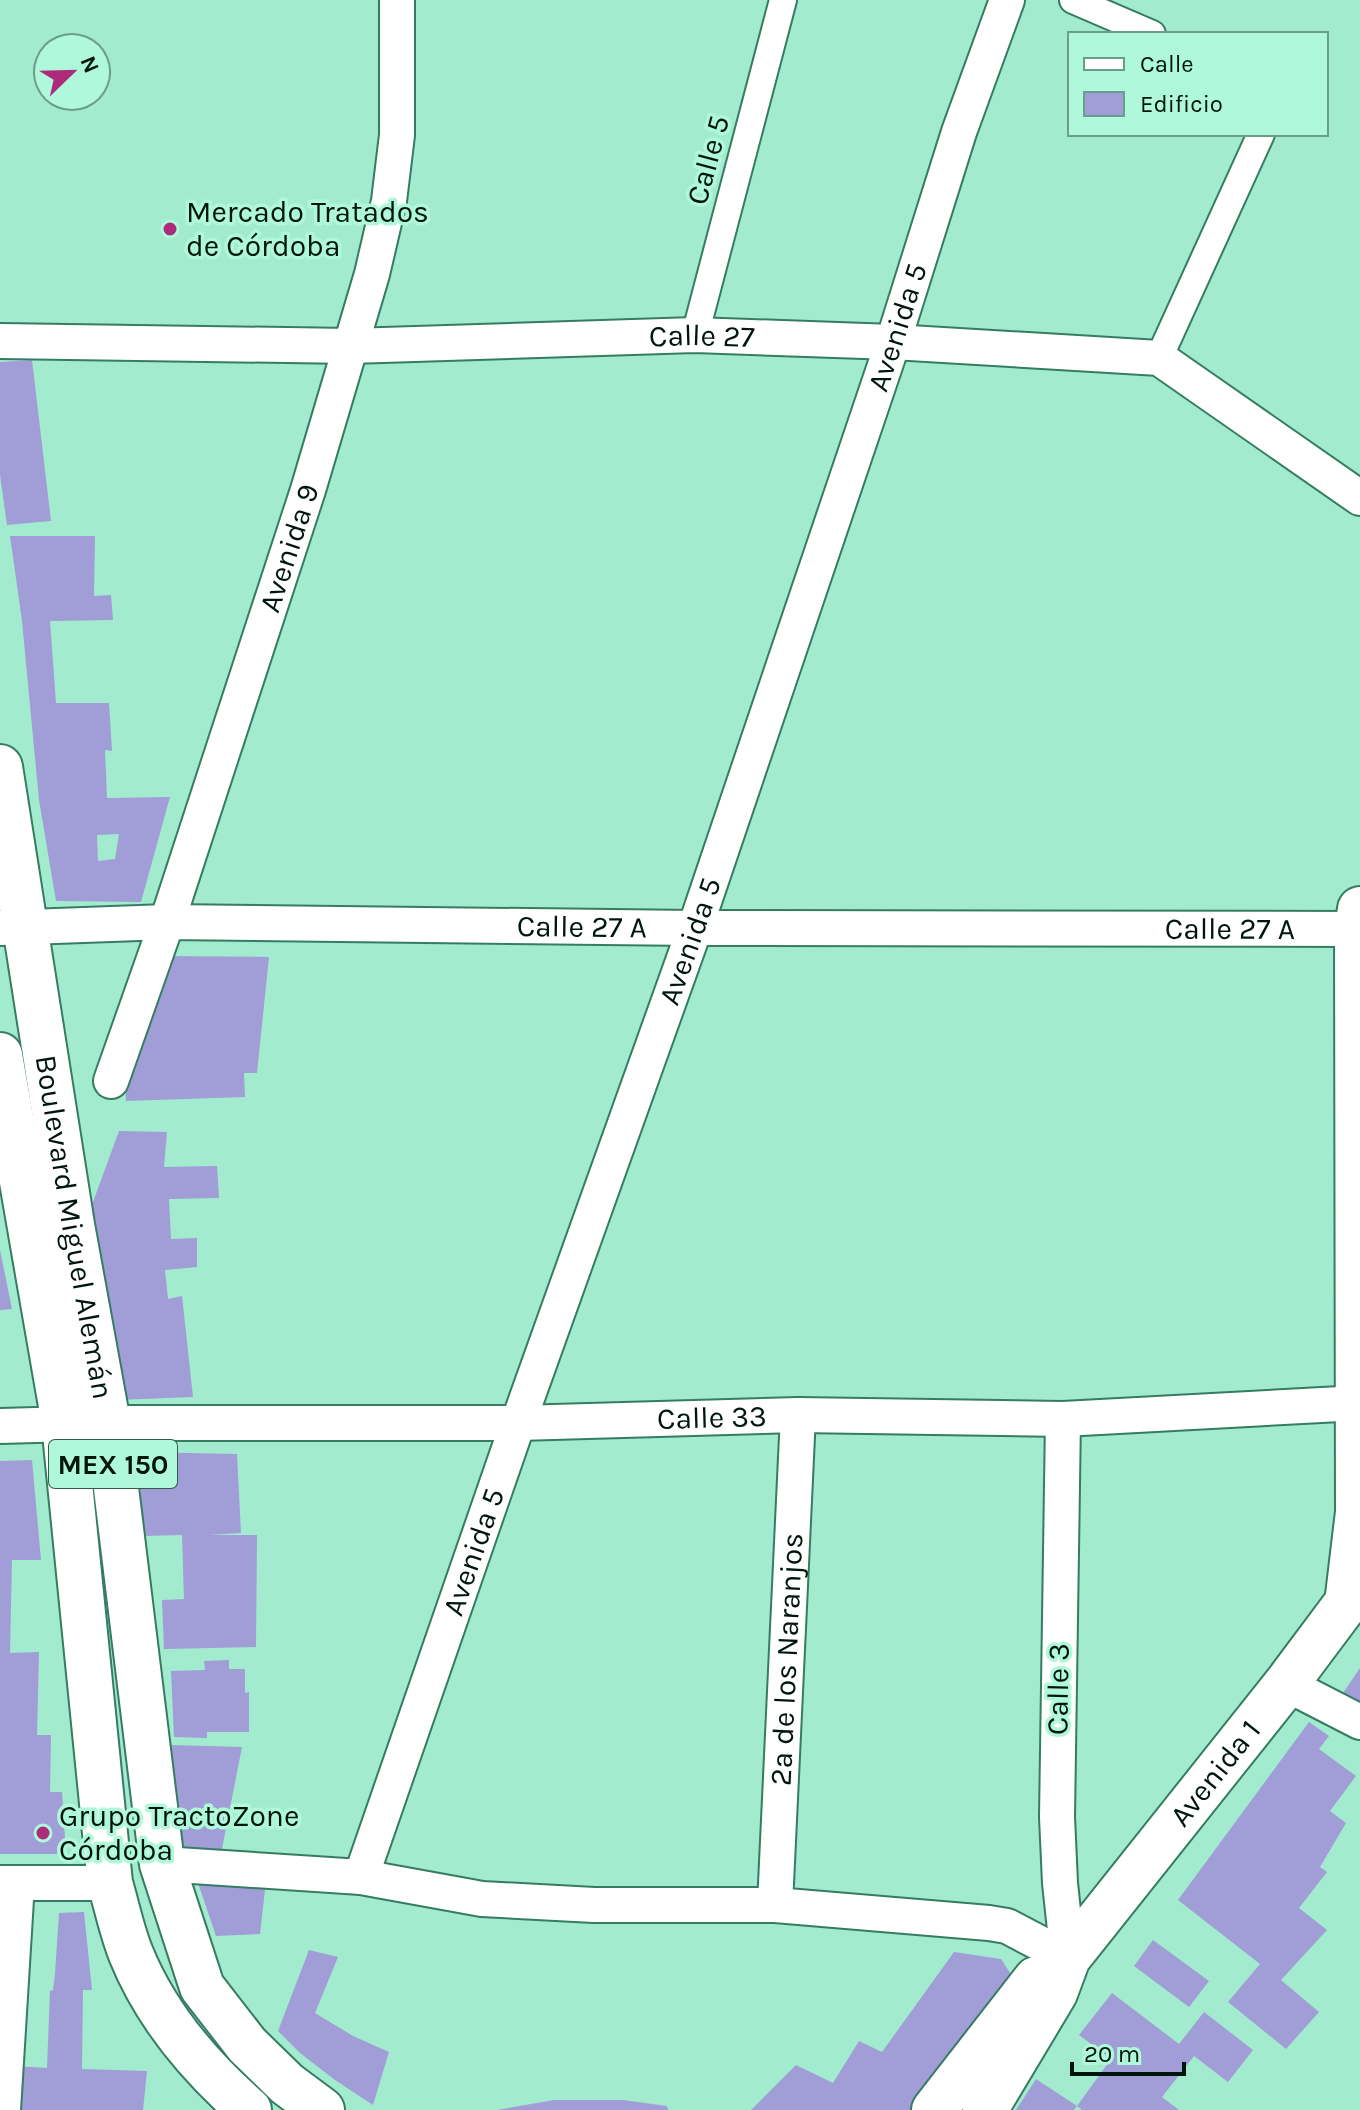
<svg xmlns="http://www.w3.org/2000/svg" width="1360" height="2110" viewBox="0 0 1360 2110" font-family="Karla,sans-serif">
	<style>
		.building { fill: #a19dd6; fill-rule: evenodd }
		.lines { fill: none; stroke-linecap: round; stroke-linejoin: round }
		.pedestrian-casing { stroke: #357c63; stroke-width: 30 }
		.minor-casing { stroke: #357c63; stroke-width: 38 }
		.secondary-casing { stroke: #357c63; stroke-width: 48 }
		.primary-casing { stroke: #357c63; stroke-width: 48 }
		.pedestrian { stroke: #fff; stroke-width: 26 }
		.minor { stroke: #fff; stroke-width: 34 }
		.secondary { stroke: #fff; stroke-width: 44 }
		.primary { stroke: #fff; stroke-width: 44 }
		.poi-dot { fill: #ac2c7b; stroke: #b0f8db; stroke-width: 3 }
		.labels { text-anchor: middle; dominant-baseline: central; stroke-width: 7; stroke-linejoin: round; paint-order: stroke }
		.shield { fill: #b0f8db; stroke: #355a4a; stroke-width: 2 }
		.shield-label { font-size: 28px; font-weight: bold; fill: #00160c }
		.street-label { font-size: 30px; fill: #00160c; stroke: #b0f8db }
		.poi-label { font-size: 30px; fill: #00160c; stroke: #b0f8db; text-anchor: start }
	</style>
	<rect width="100%" height="100%" fill="#a3ebce"/>
	<!-- building -->
	<path class="building" d="M32,360L51,521L7,525L0,475V362Z
		M10,536H95L94,596L111,595L113,620L50,621L56,703H109L112,751L105,750L107,798L170,797L141,902L56,901L39,800L22,621ZM119,834L115,859L98,861L97,835Z
		M166,956L269,957L257,1073H244L245,1097L126,1101L125,1076Z
		M119,1131L167,1132L164,1167L217,1166L219,1198L169,1199L171,1239L197,1238V1267L165,1270L168,1299L182,1296L193,1397L117,1400L94,1239L93,1202Z
		M0,1250L12,1309L0,1310Z
		M137,1452L237,1454L241,1533L209,1535H257L256,1647L164,1649L162,1600L184,1599L182,1535L144,1536Z
		M32,1460L41,1560H12L10,1653L39,1652L37,1735H51L50,1792H62L66,1854H0V1461Z
		M229,1660V1669H245V1693L249,1692V1732H207V1738L174,1737L171,1671L205,1670L204,1661Z
		M1360,1668V1703L1341,1696Z
		M1309,1722L1329,1736L1319,1749L1356,1776L1330,1811L1346,1823L1320,1867L1327,1872L1299,1908L1327,1930L1281,1980L1319,2012L1286,2049L1228,2002L1260,1964L1178,1900Z
		M171,1745L242,1747L221,1854L178,1851Z
		M196,1877L266,1881L260,1934L216,1936Z
		M84,1912L92,1990H83L82,2069L147,2071L143,2110H10L14,2066L47,2068L50,1991L53,1990L55,1974L59,1913Z
		M1153,1940L1209,1981L1189,2007L1134,1966Z
		M309,1950L338,1957L315,2013L353,2036L389,2052L373,2105L335,2080L300,2053L278,2031Z
		M954,1952L1001,1959L1014,1979L939,2079L910,2110H751L796,2065L833,2083L859,2041L882,2052Z
		M1112,1993L1179,2044L1204,2012L1253,2050L1228,2082L1194,2056L1162,2097L1179,2110H1082L1077,2106L1111,2059L1079,2035Z
		M1036,2079L1077,2106L1074,2110H1016Z
		M554,2100H623L667,2106L668,2110H497Z"/>
	<g class="lines">
		<!-- pedestrian casing -->
		<g class="pedestrian-casing">
			<path id="pedestrian" d="M1073,0L1152,34
				M695,335L783,0
				M1159,358L1261,134"/>
		</g>
		<!-- minor casing -->
		<g class="minor-casing">
			<g id="minor">
				<path id="s1" d="M0,341L351,346L695,335L893,342L1159,358L1360,498"/>
				<path id="s2" d="M0,928L167,922L695,928L1357,929"/>
				<path id="s3" d="M111,1081L167,922L308,490L372,274L389,201L397,135V0"/>
				<path d="M1063,1419L1057,1817L1060,1883L1068,1958"/>
				<path id="s4" d="M0,1426L108,1423H518L798,1415L1063,1419L1359,1403"/>
				<path d="M1286,1684L1360,1722"/>
				<path d="M162,1864L361,1877L482,1899L594,1905H775L989,1923L1007,1926L1068,1958"/>
				<path id="s5" d="M361,1877L518,1423L695,928L893,342L959,132L1007,0"/>
				<path d="M0,1883H110"/>
				<path id="s6" d="M775,1905L798,1415"/>
				<path d="M3,2110L17,1883"/>
			</g>
		</g>
		<!-- secondary casing -->
		<g class="secondary-casing">
			<g id="secondary">
				<path d="M1347,1604L1358,1512L1357,929L1360,909"/>
				<path d="M934,2110L1036,1979"/>
				<path id="s7" d="M985,2110L1055,1993L1068,1958L1286,1684L1360,1585"/>
			</g>
		</g>
		<!-- primary casing -->
		<g class="primary-casing">
			<g id="primary">
				<path id="s8" d="M0,767L72,1225L108,1423L162,1864L202,1987L247,2045L287,2084L322,2110"/>
				<path d="M0,1055L64,1423L110,1883C117,1907 122,1932 131,1954C156,2016 200,2067 249,2110"/>
			</g>
		</g>
		<!-- pedestrian -->
		<use href="#pedestrian" class="pedestrian"/>
		<!-- minor -->
		<use href="#minor" class="minor"/>
		<!-- secondary -->
		<use href="#secondary" class="secondary"/>
		<!-- primary -->
		<use href="#primary" class="primary"/>
	</g>
	<!-- markers -->
	<g class="poi-dot">
		<circle cx="170" cy="229" r="8"/>
		<circle cx="43" cy="1833" r="8"/>
	</g>
	<g class="labels">
		<!-- shield labels -->
		<rect class="shield" x="49" y="1440" width="128" height="48" rx="6"/>
		<g class="shield-label">
			<text x="113" y="1464">MEX 150</text>
		</g>
		<!-- street labels -->
		<g class="street-label">
			<text transform="translate(708 160) rotate(-75)">Calle 5</text>
			<text stroke="none"><textPath href="#s5" startOffset="1640">Avenida 5</textPath></text>
			<text stroke="none"><textPath href="#s1" startOffset="702">Calle 27</textPath></text>
			<text stroke="none"><textPath href="#s3" startOffset="562">Avenida 9</textPath></text>
			<text stroke="none"><textPath href="#s2" startOffset="582">Calle 27 A</textPath></text>
			<text stroke="none"><textPath href="#s2" startOffset="1230">Calle 27 A</textPath></text>
			<text stroke="none"><textPath href="#s5" startOffset="992">Avenida 5</textPath></text>
			<text stroke="none"><textPath href="#s8" startOffset="466">Boulevard Miguel Alemán</textPath></text>
			<text stroke="none"><textPath href="#s4" startOffset="712">Calle 33</textPath></text>
			<text stroke="none"><textPath href="#s5" startOffset="344">Avenida 5</textPath></text>
			<text stroke="none"><textPath href="#s6" startOffset="246">2a de los Naranjos</textPath></text>
			<text transform="translate(1058 1689) rotate(-89)">Calle 3</text>
			<text stroke="none"><textPath href="#s7" startOffset="410">Avenida 1</textPath></text>
		</g>
		<!-- poi labels -->
		<g class="poi-label">
			<text x="186" y="212">Mercado Tratados<tspan x="186" dy="34">de Córdoba</tspan></text>
			<text x="59" y="1816">Grupo TractoZone<tspan x="59" dy="34">Córdoba</tspan></text>
		</g>
	</g>
	<!-- legend -->
	<rect x="1068" y="32" width="260" height="104" fill="#b0f8db" stroke="#6a9e88" stroke-width="2"/>
	<rect x="1084" y="58" width="40" height="12" fill="#ffffff" stroke="#6a9e88" stroke-width="2"/>
	<text x="1140" y="72" font-size="24" fill="#00160c">Calle</text>
	<rect x="1084" y="92" width="40" height="24" fill="#a19dd6" stroke="#6a9e88" stroke-width="2"/>
	<text x="1140" y="112" font-size="24" fill="#00160c">Edificio</text>
	<!-- north arrow -->
	<g transform="translate(72 72) rotate(67)"><circle r="38" fill="#b0f8db" stroke="#6a9e88" stroke-width="2"/>
	<path d="M0-6L14 30L0 20L-14 30Z" fill="#ac2c7b"/>
	<text y="-12" font-size="22" font-weight="bold" text-anchor="middle" fill="#00160c">N</text>
	</g>
	<!-- scale -->
	<path d="M1072 2062v12h112v-12" fill="none" stroke="#00160c" stroke-width="4"/>
	<text x="1084" y="2062" font-size="24" fill="#00160c" stroke="#b0f8db" stroke-width="6" paint-order="stroke">20 m</text>
</svg>
